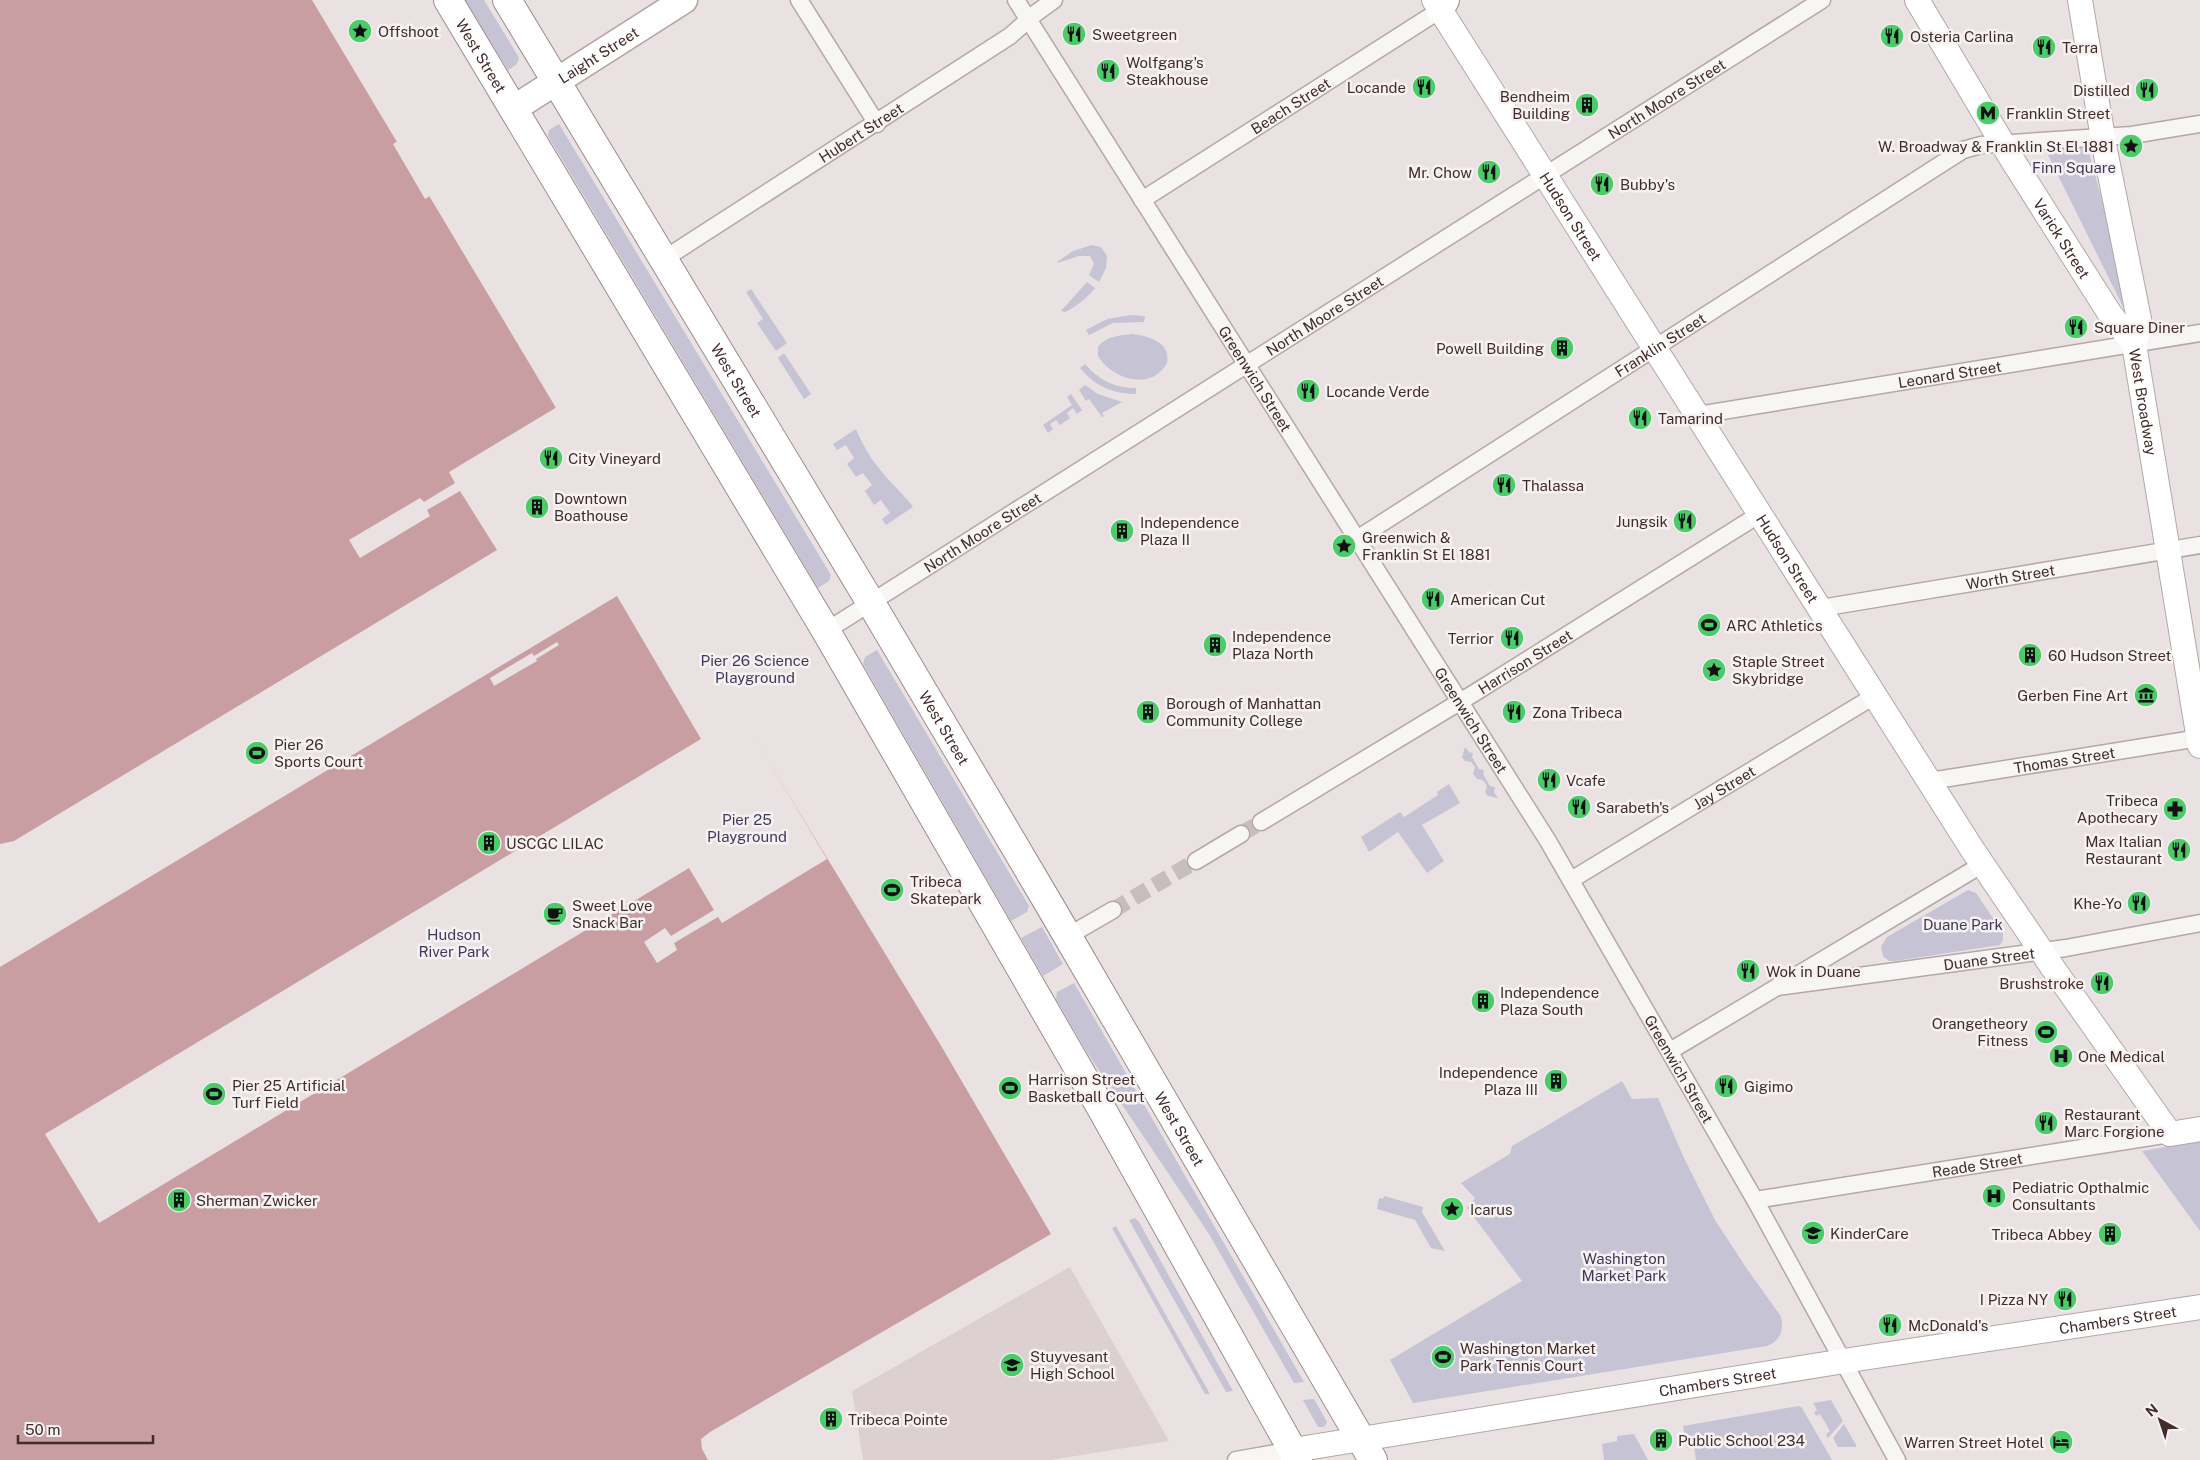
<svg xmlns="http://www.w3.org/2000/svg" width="2200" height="1460" viewBox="0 0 2200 1460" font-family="'Public Sans',sans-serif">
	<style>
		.built { fill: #dcd0d0 }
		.green { fill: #c5c3d4 }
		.water { fill: #c99ea2 }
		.pier { fill: #eae2e2 }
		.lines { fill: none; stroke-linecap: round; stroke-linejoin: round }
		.minor-tunnel { stroke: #c8bdbd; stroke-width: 16; stroke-dasharray: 16 8; stroke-linecap: butt }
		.minor-casing { stroke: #b4a7a7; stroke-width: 19 }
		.secondary-casing { stroke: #b4a7a7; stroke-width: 26 }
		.primary-casing { stroke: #b5a1a2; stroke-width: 29 }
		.trunk-casing { stroke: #a08a8a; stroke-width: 30 }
		.motorway-casing { stroke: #a08a8a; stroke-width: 30 }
		.minor { stroke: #f8f5f5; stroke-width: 16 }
		.secondary { stroke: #fff; stroke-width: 24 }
		.primary { stroke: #fff; stroke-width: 26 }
		.trunk { stroke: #fff; stroke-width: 28 }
		.motorway { stroke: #fff; stroke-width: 28 }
		.labels { text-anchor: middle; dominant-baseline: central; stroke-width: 5; stroke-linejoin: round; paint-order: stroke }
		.poi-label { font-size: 15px; fill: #422b2a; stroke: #f7f2f2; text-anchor: start }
		.street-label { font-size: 15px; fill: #422b2a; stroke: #f7f2f2 }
		.park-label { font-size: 15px; fill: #3f385d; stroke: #f7f2f2 }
	</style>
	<rect width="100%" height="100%" fill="#eae2e2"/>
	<!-- built -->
	<path class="built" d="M1070,1267L1169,1441L1050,1460H863L852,1391Z"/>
	<!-- green -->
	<path class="green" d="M465,0H484L518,56L519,59L516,65L508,70Z
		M559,124L831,575L829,581L818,588L548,136L549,130Z
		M2080,147L2085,148L2090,156L2134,320L2130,321L2048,155L2054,150Z
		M1092,245L1101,247L1107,256L1106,268L1099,282L1089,275L1094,264L1090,256H1079L1057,263V262L1073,251Z
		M1087,282L1095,288C1087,298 1077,306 1065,312L1061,311Z
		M751,289L787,343L776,351L757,323L763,319L746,292Z
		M1131,315L1145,316L1144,322L1113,323L1089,335L1086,330L1107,319Z
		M1133,334C1150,336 1171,343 1167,363C1151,392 1112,379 1098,356V347C1106,336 1121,335 1133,334Z
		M784,353L811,394L804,399L778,358Z
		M1085,364C1099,380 1114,388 1136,388V394C1113,394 1095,386 1080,368Z
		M1085,385L1098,394L1122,402L1102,413L1104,416L1102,417L1089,399L1086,401L1079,390Z
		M1071,394L1082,410L1077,414L1073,408L1067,413L1070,418L1060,425L1056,420L1050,424L1053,429L1048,433L1043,425L1072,405L1067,397Z
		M856,429C862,444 871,459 882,472C892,485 904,494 913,507L886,525L882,519L890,513L881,500L874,505L865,491L872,485L863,473L856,477L847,464L854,458L846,445L837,450L833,444Z
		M877,650L1029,906L1027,912L1011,921L863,664L865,657Z
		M1465,747L1469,752L1473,753L1472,757L1479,769L1484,770L1483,774L1490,786L1495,787L1494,792L1498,798L1488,796L1485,792L1487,786L1483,780L1477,779L1473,774L1475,767L1471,762L1465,761L1462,757Z
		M1449,784L1460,803L1422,825L1444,861L1427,873L1398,832L1369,852L1361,837L1400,812L1404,817L1438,795L1437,792Z
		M1968,890L1976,893L2003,933V940L2000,945L1895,961H1889L1883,956L1881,947L1887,937Z
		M1042,927L1063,964L1043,976L1021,938Z
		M1074,983L1304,1382L1294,1383L1209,1234L1088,1054L1056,999L1057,992Z
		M1622,1081L1632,1099L1658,1098L1684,1158L1715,1220L1747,1269L1780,1315C1785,1329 1781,1340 1767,1346L1413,1403L1390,1360L1522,1281L1467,1208L1475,1198L1461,1183L1510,1154L1512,1146Z
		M2200,1141V1231L2142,1151Z
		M1384,1196L1423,1207L1422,1212L1445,1251L1431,1248L1415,1220L1377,1209L1379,1198L1383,1199Z
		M1135,1218L1139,1222L1233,1391L1226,1392L1129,1220Z
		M1116,1226L1210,1394H1205L1112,1228Z
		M1314,1399L1327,1422L1324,1427H1318L1303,1400Z
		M1831,1400L1843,1421L1828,1438L1826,1434L1830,1431L1820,1414L1816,1416L1814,1412L1817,1410L1813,1403Z
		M1799,1406L1802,1408L1832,1460H1696L1694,1447L1687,1448L1683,1426Z
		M1844,1424L1856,1445V1447H1838L1833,1438Z
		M1634,1434L1648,1460H1604L1602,1444L1617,1441V1436Z"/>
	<!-- water -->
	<path class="water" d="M0,0H312L702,652L940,1044L1051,1234L710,1432L701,1439L702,1449L708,1460H0Z"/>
	<!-- pier -->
	<path class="pier" d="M398,141L430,196L425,199L393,144Z
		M557,407L827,859L722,923L718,917L674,943L677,950L657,963L644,942L665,928L671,936L714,910L689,868L99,1223L45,1134L701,739L617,596L0,967V844L14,841L497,550L460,491L427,510L430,516L360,558L349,540L420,498L424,502L455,483L449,472Z
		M557,642L559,645L536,659L537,661L494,686L490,678L532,653L534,656Z"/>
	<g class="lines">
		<!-- minor-tunnel -->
		<path class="minor-tunnel" d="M1241,834L1261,822
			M1113,910L1196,861"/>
		<!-- minor casing -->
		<g class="minor-casing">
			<g id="minor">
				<path d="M799,0L877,124"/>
				<path id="s1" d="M1016,0L1548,841L1755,1200L1897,1460"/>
				<path id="s2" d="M1142,200L1448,5"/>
				<path id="s3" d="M664,259L1010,36L1036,13L1054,0"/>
				<path id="s4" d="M1698,415L2200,333"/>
				<path id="s5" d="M1357,539L1963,150L1981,145L2132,135L2200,124"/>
				<path id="s6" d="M1821,608L2200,545"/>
				<path id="s7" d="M826,631L1822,0"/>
				<path id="s8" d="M1930,781L2200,738"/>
				<path id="s9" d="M1261,822L1476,692L1760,514"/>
				<path d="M1196,861L1241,834"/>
				<path id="s10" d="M1571,880L1876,695"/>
				<path d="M1068,936L1113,910"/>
				<path id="s11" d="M1777,987L2066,948L2200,923"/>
				<path d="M1670,1051L1983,864"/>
				<path id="s12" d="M1755,1200L2170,1134"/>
				<path d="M1236,1460L1293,1450"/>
			</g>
		</g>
		<!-- secondary casing -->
		<g class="secondary-casing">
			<g id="secondary">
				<path id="s13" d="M1434,0L1972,849L2055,971L2170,1134L2200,1129"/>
				<path id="s14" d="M1917,0L2013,161L2110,314L2134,344"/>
				<path id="s15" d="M2080,0L2105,150L2140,324L2134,344L2200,746"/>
				<path id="s16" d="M1293,1450L1863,1358L2200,1307"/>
			</g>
		</g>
		<!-- primary casing -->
		<g class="primary-casing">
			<g id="primary">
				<path id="s17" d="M513,109L684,0"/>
			</g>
		</g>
		<!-- trunk casing -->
		<g class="trunk-casing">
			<g id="trunk">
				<path id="s18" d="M448,0L826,631L1100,1106L1298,1460"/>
				<path id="s19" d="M507,0L871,603L1050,906L1373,1460"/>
			</g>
		</g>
		<!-- motorway casing -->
		<g class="motorway-casing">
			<path id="motorway" d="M1440,9L1445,0"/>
		</g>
		<!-- minor -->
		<use href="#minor" class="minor"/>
		<!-- secondary -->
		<use href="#secondary" class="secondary"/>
		<!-- primary -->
		<use href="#primary" class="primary"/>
		<!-- trunk -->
		<use href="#trunk" class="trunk"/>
		<!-- motorway -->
		<use href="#motorway" class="motorway"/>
	</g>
	<!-- icons -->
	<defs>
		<g id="sight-disc" transform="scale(1.25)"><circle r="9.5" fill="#4bcb69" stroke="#f7f2f2"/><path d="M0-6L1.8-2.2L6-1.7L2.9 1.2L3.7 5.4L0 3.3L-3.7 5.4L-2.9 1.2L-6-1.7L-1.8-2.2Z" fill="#111"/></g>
		<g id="restaurant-disc" transform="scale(1.25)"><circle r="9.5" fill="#4bcb69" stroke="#f7f2f2"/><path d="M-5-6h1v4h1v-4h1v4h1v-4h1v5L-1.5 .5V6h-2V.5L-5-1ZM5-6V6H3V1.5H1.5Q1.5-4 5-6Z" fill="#111"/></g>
		<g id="building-disc" transform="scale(1.25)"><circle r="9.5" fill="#4bcb69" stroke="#f7f2f2"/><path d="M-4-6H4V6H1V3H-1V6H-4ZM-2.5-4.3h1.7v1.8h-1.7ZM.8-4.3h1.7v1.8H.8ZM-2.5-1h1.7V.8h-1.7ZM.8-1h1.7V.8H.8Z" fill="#111"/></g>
		<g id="metro-disc" transform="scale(1.25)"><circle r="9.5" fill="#4bcb69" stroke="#f7f2f2"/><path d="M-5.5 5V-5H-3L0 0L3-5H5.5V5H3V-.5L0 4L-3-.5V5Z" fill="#111"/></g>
		<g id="stadium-disc" transform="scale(1.25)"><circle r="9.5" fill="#4bcb69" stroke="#f7f2f2"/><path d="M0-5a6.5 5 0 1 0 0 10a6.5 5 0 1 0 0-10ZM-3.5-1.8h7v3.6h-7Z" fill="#111"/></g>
		<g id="museum-disc" transform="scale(1.25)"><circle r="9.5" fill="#4bcb69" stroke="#f7f2f2"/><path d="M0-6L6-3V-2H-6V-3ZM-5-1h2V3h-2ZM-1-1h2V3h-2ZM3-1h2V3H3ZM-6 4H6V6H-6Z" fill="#111"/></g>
		<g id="pharmacy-disc" transform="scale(1.25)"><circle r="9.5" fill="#4bcb69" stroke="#f7f2f2"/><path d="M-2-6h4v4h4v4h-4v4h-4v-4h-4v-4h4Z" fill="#111"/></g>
		<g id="cafe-disc" transform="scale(1.25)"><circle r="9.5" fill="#4bcb69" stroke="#f7f2f2"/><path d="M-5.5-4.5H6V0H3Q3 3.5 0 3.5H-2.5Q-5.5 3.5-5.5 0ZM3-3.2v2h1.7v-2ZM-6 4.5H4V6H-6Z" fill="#111"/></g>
		<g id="hospital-disc" transform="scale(1.25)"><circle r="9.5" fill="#4bcb69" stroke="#f7f2f2"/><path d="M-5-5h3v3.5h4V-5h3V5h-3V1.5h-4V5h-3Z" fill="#111"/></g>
		<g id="school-disc" transform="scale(1.25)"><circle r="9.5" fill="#4bcb69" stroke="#f7f2f2"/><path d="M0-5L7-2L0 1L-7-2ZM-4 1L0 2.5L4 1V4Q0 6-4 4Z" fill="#111"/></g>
		<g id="hotel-disc" transform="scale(1.25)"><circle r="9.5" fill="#4bcb69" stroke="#f7f2f2"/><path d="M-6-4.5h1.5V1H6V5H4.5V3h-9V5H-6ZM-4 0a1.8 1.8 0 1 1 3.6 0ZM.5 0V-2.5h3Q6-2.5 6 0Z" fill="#111"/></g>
	</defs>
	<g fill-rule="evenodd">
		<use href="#sight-disc" x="360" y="31"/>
		<use href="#restaurant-disc" x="1074" y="34"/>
		<use href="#restaurant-disc" x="1892" y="36"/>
		<use href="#restaurant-disc" x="2044" y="47"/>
		<use href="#restaurant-disc" x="1108" y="71"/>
		<use href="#restaurant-disc" x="1424" y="87"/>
		<use href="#restaurant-disc" x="2147" y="90"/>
		<use href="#building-disc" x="1587" y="105"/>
		<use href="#metro-disc" x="1988" y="113"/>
		<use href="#sight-disc" x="2131" y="146"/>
		<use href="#restaurant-disc" x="1489" y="172"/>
		<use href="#restaurant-disc" x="1602" y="184"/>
		<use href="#restaurant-disc" x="2076" y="327"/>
		<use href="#building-disc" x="1562" y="348"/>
		<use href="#restaurant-disc" x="1308" y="391"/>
		<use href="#restaurant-disc" x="1640" y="418"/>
		<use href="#restaurant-disc" x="551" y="458"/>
		<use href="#restaurant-disc" x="1504" y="485"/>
		<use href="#building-disc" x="537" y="507"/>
		<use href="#restaurant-disc" x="1685" y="521"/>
		<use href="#building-disc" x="1122" y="531"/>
		<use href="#sight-disc" x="1344" y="546"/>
		<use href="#restaurant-disc" x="1433" y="599"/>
		<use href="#stadium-disc" x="1709" y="625"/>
		<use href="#restaurant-disc" x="1512" y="638"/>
		<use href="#building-disc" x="1215" y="645"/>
		<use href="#building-disc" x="2030" y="655"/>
		<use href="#sight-disc" x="1714" y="670"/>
		<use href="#museum-disc" x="2146" y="695"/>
		<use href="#building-disc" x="1148" y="712"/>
		<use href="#restaurant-disc" x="1514" y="712"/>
		<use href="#stadium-disc" x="257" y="753"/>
		<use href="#restaurant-disc" x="1549" y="780"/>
		<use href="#restaurant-disc" x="1579" y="807"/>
		<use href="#pharmacy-disc" x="2175" y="809"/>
		<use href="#building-disc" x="489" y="843"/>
		<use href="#restaurant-disc" x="2179" y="850"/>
		<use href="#stadium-disc" x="892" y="890"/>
		<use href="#restaurant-disc" x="2139" y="903"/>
		<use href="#cafe-disc" x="555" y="914"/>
		<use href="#restaurant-disc" x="1748" y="971"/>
		<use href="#restaurant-disc" x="2102" y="983"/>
		<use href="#building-disc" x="1483" y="1001"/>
		<use href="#stadium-disc" x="2046" y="1032"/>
		<use href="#hospital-disc" x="2061" y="1056"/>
		<use href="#building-disc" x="1556" y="1081"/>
		<use href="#restaurant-disc" x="1726" y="1086"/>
		<use href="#stadium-disc" x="1010" y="1088"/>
		<use href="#stadium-disc" x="214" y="1094"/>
		<use href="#restaurant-disc" x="2046" y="1123"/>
		<use href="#hospital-disc" x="1994" y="1196"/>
		<use href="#building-disc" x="179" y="1200"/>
		<use href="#sight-disc" x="1452" y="1209"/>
		<use href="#school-disc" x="1813" y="1233"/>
		<use href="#building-disc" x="2110" y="1234"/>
		<use href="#restaurant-disc" x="2065" y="1299"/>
		<use href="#restaurant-disc" x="1890" y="1325"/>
		<use href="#stadium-disc" x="1443" y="1357"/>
		<use href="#school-disc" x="1012" y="1365"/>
		<use href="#building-disc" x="831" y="1419"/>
		<use href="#building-disc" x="1661" y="1440"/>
		<use href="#hotel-disc" x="2061" y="1442"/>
	</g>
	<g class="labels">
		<!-- poi labels -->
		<g class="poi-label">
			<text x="378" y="31">Offshoot</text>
			<text x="1092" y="34">Sweetgreen</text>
			<text x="1910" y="36">Osteria Carlina</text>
			<text x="2062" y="47">Terra</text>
			<text x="1126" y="62">Wolfgang's<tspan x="1126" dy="17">Steakhouse</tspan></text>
			<text x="1406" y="87" text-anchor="end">Locande</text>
			<text x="2130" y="90" text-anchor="end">Distilled</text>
			<text x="1570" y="96" text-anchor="end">Bendheim<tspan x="1570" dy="17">Building</tspan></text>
			<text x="2006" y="113">Franklin Street</text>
			<text x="2114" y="146" text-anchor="end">W. Broadway &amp; Franklin St El 1881</text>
			<text x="1472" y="172" text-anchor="end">Mr. Chow</text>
			<text x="1620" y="184">Bubby's</text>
			<text x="2094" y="327">Square Diner</text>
			<text x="1544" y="348" text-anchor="end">Powell Building</text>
			<text x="1326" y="391">Locande Verde</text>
			<text x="1658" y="418">Tamarind</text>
			<text x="568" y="458">City Vineyard</text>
			<text x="1522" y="485">Thalassa</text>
			<text x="554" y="498">Downtown<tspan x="554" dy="17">Boathouse</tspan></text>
			<text x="1668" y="521" text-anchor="end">Jungsik</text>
			<text x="1140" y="522">Independence<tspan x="1140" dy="17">Plaza II</tspan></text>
			<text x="1362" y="537">Greenwich &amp;<tspan x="1362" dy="17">Franklin St El 1881</tspan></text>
			<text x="1450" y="599">American Cut</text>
			<text x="1726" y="625">ARC Athletics</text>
			<text x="1232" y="636">Independence<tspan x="1232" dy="17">Plaza North</tspan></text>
			<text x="1494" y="638" text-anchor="end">Terrior</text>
			<text x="2048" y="655">60 Hudson Street</text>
			<text x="1732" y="661">Staple Street<tspan x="1732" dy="17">Skybridge</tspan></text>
			<text x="2128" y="695" text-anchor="end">Gerben Fine Art</text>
			<text x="1166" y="703">Borough of Manhattan<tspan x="1166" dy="17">Community College</tspan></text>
			<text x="1532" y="712">Zona Tribeca</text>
			<text x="274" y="744">Pier 26<tspan x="274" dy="17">Sports Court</tspan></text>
			<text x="1566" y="780">Vcafe</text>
			<text x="2158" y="800" text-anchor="end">Tribeca<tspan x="2158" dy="17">Apothecary</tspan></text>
			<text x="1596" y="807">Sarabeth's</text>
			<text x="2162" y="841" text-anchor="end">Max Italian<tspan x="2162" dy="17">Restaurant</tspan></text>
			<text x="506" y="843">USCGC LILAC</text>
			<text x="910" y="881">Tribeca<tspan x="910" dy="17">Skatepark</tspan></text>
			<text x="2122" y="903" text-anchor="end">Khe-Yo</text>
			<text x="572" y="905">Sweet Love<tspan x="572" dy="17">Snack Bar</tspan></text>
			<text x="1766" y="971">Wok in Duane</text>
			<text x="2084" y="983" text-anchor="end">Brushstroke</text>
			<text x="1500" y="992">Independence<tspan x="1500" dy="17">Plaza South</tspan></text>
			<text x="2028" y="1023" text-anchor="end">Orangetheory<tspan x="2028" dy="17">Fitness</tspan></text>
			<text x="2078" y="1056">One Medical</text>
			<text x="1538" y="1072" text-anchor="end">Independence<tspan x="1538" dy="17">Plaza III</tspan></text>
			<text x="1028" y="1079">Harrison Street<tspan x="1028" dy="17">Basketball Court</tspan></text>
			<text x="232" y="1085">Pier 25 Artificial<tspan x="232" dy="17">Turf Field</tspan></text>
			<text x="1744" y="1086">Gigimo</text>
			<text x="2064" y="1114">Restaurant<tspan x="2064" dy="17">Marc Forgione</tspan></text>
			<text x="2012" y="1187">Pediatric Opthalmic<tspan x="2012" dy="17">Consultants</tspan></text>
			<text x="196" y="1200">Sherman Zwicker</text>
			<text x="1470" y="1209">Icarus</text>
			<text x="1830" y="1233">KinderCare</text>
			<text x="2092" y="1234" text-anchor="end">Tribeca Abbey</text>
			<text x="2048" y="1299" text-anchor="end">I Pizza NY</text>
			<text x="1908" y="1325">McDonald's</text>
			<text x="1460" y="1348">Washington Market<tspan x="1460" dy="17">Park Tennis Court</tspan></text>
			<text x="1030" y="1356">Stuyvesant<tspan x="1030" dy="17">High School</tspan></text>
			<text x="848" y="1419">Tribeca Pointe</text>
			<text x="1678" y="1440">Public School 234</text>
			<text x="2044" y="1442" text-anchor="end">Warren Street Hotel</text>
		</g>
		<!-- street labels -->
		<g class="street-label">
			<text stroke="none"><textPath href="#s17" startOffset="101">Laight Street</textPath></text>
			<text stroke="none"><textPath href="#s18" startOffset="65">West Street</textPath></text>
			<text stroke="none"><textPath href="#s7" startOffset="995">North Moore Street</textPath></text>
			<text stroke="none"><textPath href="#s2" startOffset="176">Beach Street</textPath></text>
			<text stroke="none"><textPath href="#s3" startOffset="234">Hubert Street</textPath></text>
			<text stroke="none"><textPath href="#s13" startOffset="256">Hudson Street</textPath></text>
			<text stroke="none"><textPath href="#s14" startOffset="279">Varick Street</textPath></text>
			<text stroke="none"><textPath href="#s7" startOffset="590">North Moore Street</textPath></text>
			<text stroke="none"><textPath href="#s5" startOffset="360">Franklin Street</textPath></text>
			<text stroke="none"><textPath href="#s4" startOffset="255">Leonard Street</textPath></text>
			<text stroke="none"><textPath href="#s1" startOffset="448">Greenwich Street</textPath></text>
			<text stroke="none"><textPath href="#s19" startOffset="444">West Street</textPath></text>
			<text stroke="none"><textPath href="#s15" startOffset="409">West Broadway</textPath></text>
			<text stroke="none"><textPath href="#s7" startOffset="185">North Moore Street</textPath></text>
			<text stroke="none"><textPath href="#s13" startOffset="661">Hudson Street</textPath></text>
			<text stroke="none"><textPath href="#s6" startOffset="192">Worth Street</textPath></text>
			<text stroke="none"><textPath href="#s9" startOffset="309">Harrison Street</textPath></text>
			<text stroke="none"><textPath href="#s1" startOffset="852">Greenwich Street</textPath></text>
			<text stroke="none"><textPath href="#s19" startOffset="849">West Street</textPath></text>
			<text stroke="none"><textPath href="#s8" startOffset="136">Thomas Street</textPath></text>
			<text stroke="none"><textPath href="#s10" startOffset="179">Jay Street</textPath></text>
			<text stroke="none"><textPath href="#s11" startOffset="214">Duane Street</textPath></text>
			<text stroke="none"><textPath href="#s1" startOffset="1258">Greenwich Street</textPath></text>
			<text stroke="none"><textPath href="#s19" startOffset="1314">West Street</textPath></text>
			<text stroke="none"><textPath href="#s12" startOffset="225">Reade Street</textPath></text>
			<text stroke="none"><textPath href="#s16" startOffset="835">Chambers Street</textPath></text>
			<text stroke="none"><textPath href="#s16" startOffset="430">Chambers Street</textPath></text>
		</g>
		<!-- park labels -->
		<g class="park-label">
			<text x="2074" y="167">Finn Square</text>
			<text x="755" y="660">Pier 26 Science<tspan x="755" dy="17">Playground</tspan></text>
			<text x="747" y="819">Pier 25<tspan x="747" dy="17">Playground</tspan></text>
			<text x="1963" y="924">Duane Park</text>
			<text x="454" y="934">Hudson<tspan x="454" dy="17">River Park</tspan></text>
			<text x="1624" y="1258">Washington<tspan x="1624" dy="17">Market Park</tspan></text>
		</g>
	</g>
	<!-- north arrow -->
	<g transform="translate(2160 1420) rotate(320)" stroke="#f7f2f2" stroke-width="4" paint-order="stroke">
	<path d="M0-4L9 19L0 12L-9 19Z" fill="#422b2a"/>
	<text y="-8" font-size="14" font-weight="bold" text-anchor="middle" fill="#422b2a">N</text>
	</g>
	<!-- scale -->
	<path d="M18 1435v8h135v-8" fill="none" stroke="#422b2a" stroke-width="2.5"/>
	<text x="25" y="1435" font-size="15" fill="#422b2a" stroke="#f7f2f2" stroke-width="4" paint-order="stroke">50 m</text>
</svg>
